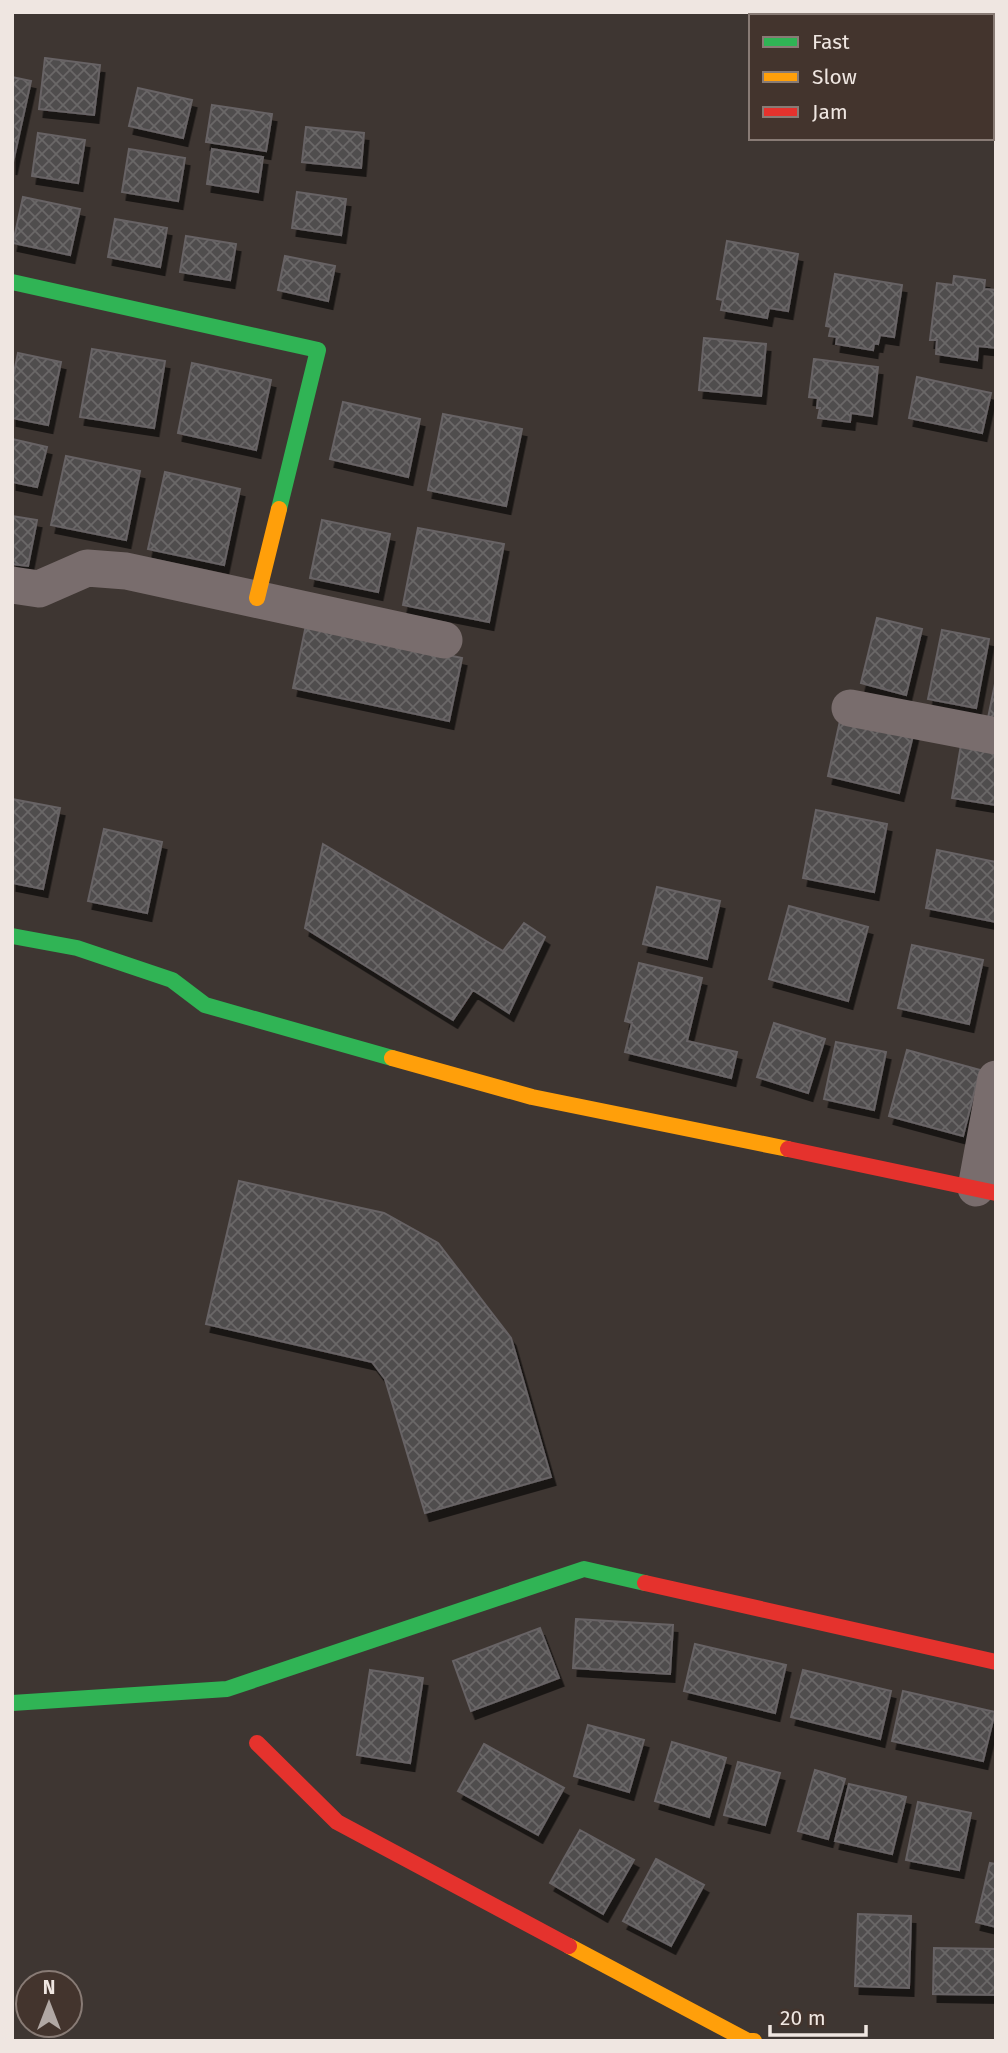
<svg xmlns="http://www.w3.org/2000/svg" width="1008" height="2053" viewBox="0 0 1008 2053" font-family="'Fira Sans',sans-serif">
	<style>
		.building { fill: url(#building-cross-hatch); stroke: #676365; stroke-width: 2; filter: url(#shadow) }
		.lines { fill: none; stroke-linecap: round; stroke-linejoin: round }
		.street { stroke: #796d6d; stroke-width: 37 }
		.fast { stroke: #30b455; stroke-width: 16 }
		.slow { stroke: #ff9f0a; stroke-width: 16 }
		.jam { stroke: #e5322d; stroke-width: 16 }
	</style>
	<defs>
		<pattern id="building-cross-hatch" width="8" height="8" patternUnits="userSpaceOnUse" patternTransform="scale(1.75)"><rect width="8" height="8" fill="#504d4e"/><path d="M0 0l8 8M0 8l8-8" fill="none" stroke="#6a6767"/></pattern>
		<filter id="shadow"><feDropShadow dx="4.5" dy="8" stdDeviation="0" flood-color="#0009"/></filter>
	</defs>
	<rect width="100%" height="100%" fill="#3e3632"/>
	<!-- building -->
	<path class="building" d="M45,58L100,65L94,115L39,109Z
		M12,77L31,81L12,167Z
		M138,88L192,100L183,138L129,126Z
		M212,105L272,114L266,151L206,142Z
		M306,127L364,133L361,168L302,162Z
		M38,133L85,140L78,183L32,176Z
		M129,149L185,158L178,201L122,192Z
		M212,149L263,157L258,192L207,184Z
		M297,192L346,199L341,235L292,228Z
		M23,197L80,209L70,255L13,243Z
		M115,219L167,228L160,267L108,257Z
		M186,236L236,244L230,280L180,272Z
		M727,241L798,254L788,311L769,308L767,318L721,310L723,300L717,299Z
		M285,256L335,266L328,301L278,290Z
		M835,274L902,285L894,337L880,335L878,344L874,343L873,350L836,344L837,337L829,336L831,327L826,326Z
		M954,276L985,280L984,289L996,290V348L978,346L977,360L936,354L937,340H930L937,283L953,285Z
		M704,338L766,344L761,396L699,390Z
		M92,349L165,361L154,428L80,417Z
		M18,353L61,362L48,425L12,418V382Z
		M814,359L878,367L872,416L851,413L850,422L818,418L820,408H817L818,398L809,397Z
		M192,363L271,380L256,450L178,433Z
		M917,377L991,393L982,433L909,418Z
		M343,402L420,419L408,477L330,459Z
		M443,414L522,429L506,506L428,490Z
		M12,439L47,447L37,487L12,482Z
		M66,456L140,471L126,540L51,525Z
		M165,472L240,489L224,565L148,549Z
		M12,516L37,520L28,566L12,564Z
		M322,520L390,534L378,592L310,578Z
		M418,528L504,544L489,622L403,605Z
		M877,618L922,629L906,695L861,683Z
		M306,625L462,658L449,721L293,688Z
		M942,630L989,639L976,708L928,699Z
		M996,679V720L988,718Z
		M843,707L916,723L899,793L828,776Z
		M963,733L996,739V805L952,798Z
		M12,799L60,808L43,889L12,883Z
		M816,810L887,824L874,892L803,878Z
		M104,829L162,842L147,913L88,901Z
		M323,844L503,951L524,923L545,937L509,1013L473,990L453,1020L305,928Z
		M937,850L996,862V922L926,908Z
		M657,887L720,901L707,959L643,944Z
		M789,906L868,927L848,1001L769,979Z
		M912,945L983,960L969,1024L898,1008Z
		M639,963L702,978L687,1041L737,1052L731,1078L625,1052L632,1023L625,1021Z
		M774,1023L825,1039L808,1093L757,1077Z
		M836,1042L886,1052L874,1110L824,1099Z
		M907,1050L980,1070L963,1136L889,1116Z
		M239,1181L384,1213L438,1243L511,1338L551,1477L425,1513L385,1379L372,1362L206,1324Z
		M576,1619L673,1625L670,1674L573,1668Z
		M540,1628L559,1678L471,1711L453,1661Z
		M695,1644L786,1665L775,1713L684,1691Z
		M370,1670L423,1678L410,1763L357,1755Z
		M803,1670L891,1691L880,1739L791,1717Z
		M903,1691L995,1712L983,1761L892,1741Z
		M588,1725L644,1740L629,1792L574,1776Z
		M672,1742L726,1758L709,1817L655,1801Z
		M484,1744L564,1788L538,1835L458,1791Z
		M738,1762L780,1773L765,1825L724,1815Z
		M815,1770L845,1779L828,1839L798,1831Z
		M849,1784L906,1797L892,1854L835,1841Z
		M918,1802L971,1813L959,1870L906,1860Z
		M580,1830L634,1860L603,1914L550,1883Z
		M656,1859L704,1885L671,1946L623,1921Z
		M990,1863L996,1864V1927L976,1922Z
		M858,1914L911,1916L909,1988L855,1986Z
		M934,1948L996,1949V1995L933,1994Z"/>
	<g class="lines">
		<!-- street -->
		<path class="street" d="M12,585L39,589L87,568L126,571L444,640
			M850,708L996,736
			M976,1188L996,1079"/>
		<!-- fast -->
		<path class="fast" d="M12,282L318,350L279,509
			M12,936L77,948L172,980L205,1005L392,1058
			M12,1703L227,1689L584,1569L645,1583"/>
		<!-- slow -->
		<path class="slow" d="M257,598L279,509
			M392,1058L532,1097L788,1149
			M569,1946L748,2041H754"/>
		<!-- jam -->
		<path class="jam" d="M788,1149L996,1193
			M645,1583L996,1662
			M257,1743L337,1822L569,1946"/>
	</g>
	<!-- border -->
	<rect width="1008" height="2053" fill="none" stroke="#efe6e1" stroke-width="28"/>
	<!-- legend -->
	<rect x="749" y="14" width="245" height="126" fill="#43342d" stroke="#887b75" stroke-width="2"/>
	<rect x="763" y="37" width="35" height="10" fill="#30b455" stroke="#887b75" stroke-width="2"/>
	<text x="812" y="49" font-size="21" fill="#efe6e1">Fast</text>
	<rect x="763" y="72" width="35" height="10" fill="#ff9f0a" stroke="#887b75" stroke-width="2"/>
	<text x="812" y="84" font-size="21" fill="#efe6e1">Slow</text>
	<rect x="763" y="107" width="35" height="10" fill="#e5322d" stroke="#887b75" stroke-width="2"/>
	<text x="812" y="119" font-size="21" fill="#efe6e1">Jam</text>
	<!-- north arrow -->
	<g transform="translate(49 2004)"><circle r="33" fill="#43342d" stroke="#887b75" stroke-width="2"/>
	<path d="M0-5L12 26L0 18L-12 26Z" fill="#b1a8a4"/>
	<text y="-10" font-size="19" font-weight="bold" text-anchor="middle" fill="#efe6e1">N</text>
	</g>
	<!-- scale -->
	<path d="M770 2025v10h96v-10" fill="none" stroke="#efe6e1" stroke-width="3.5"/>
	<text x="780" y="2025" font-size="21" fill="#efe6e1" stroke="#43342d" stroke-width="5" paint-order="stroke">20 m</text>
</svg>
